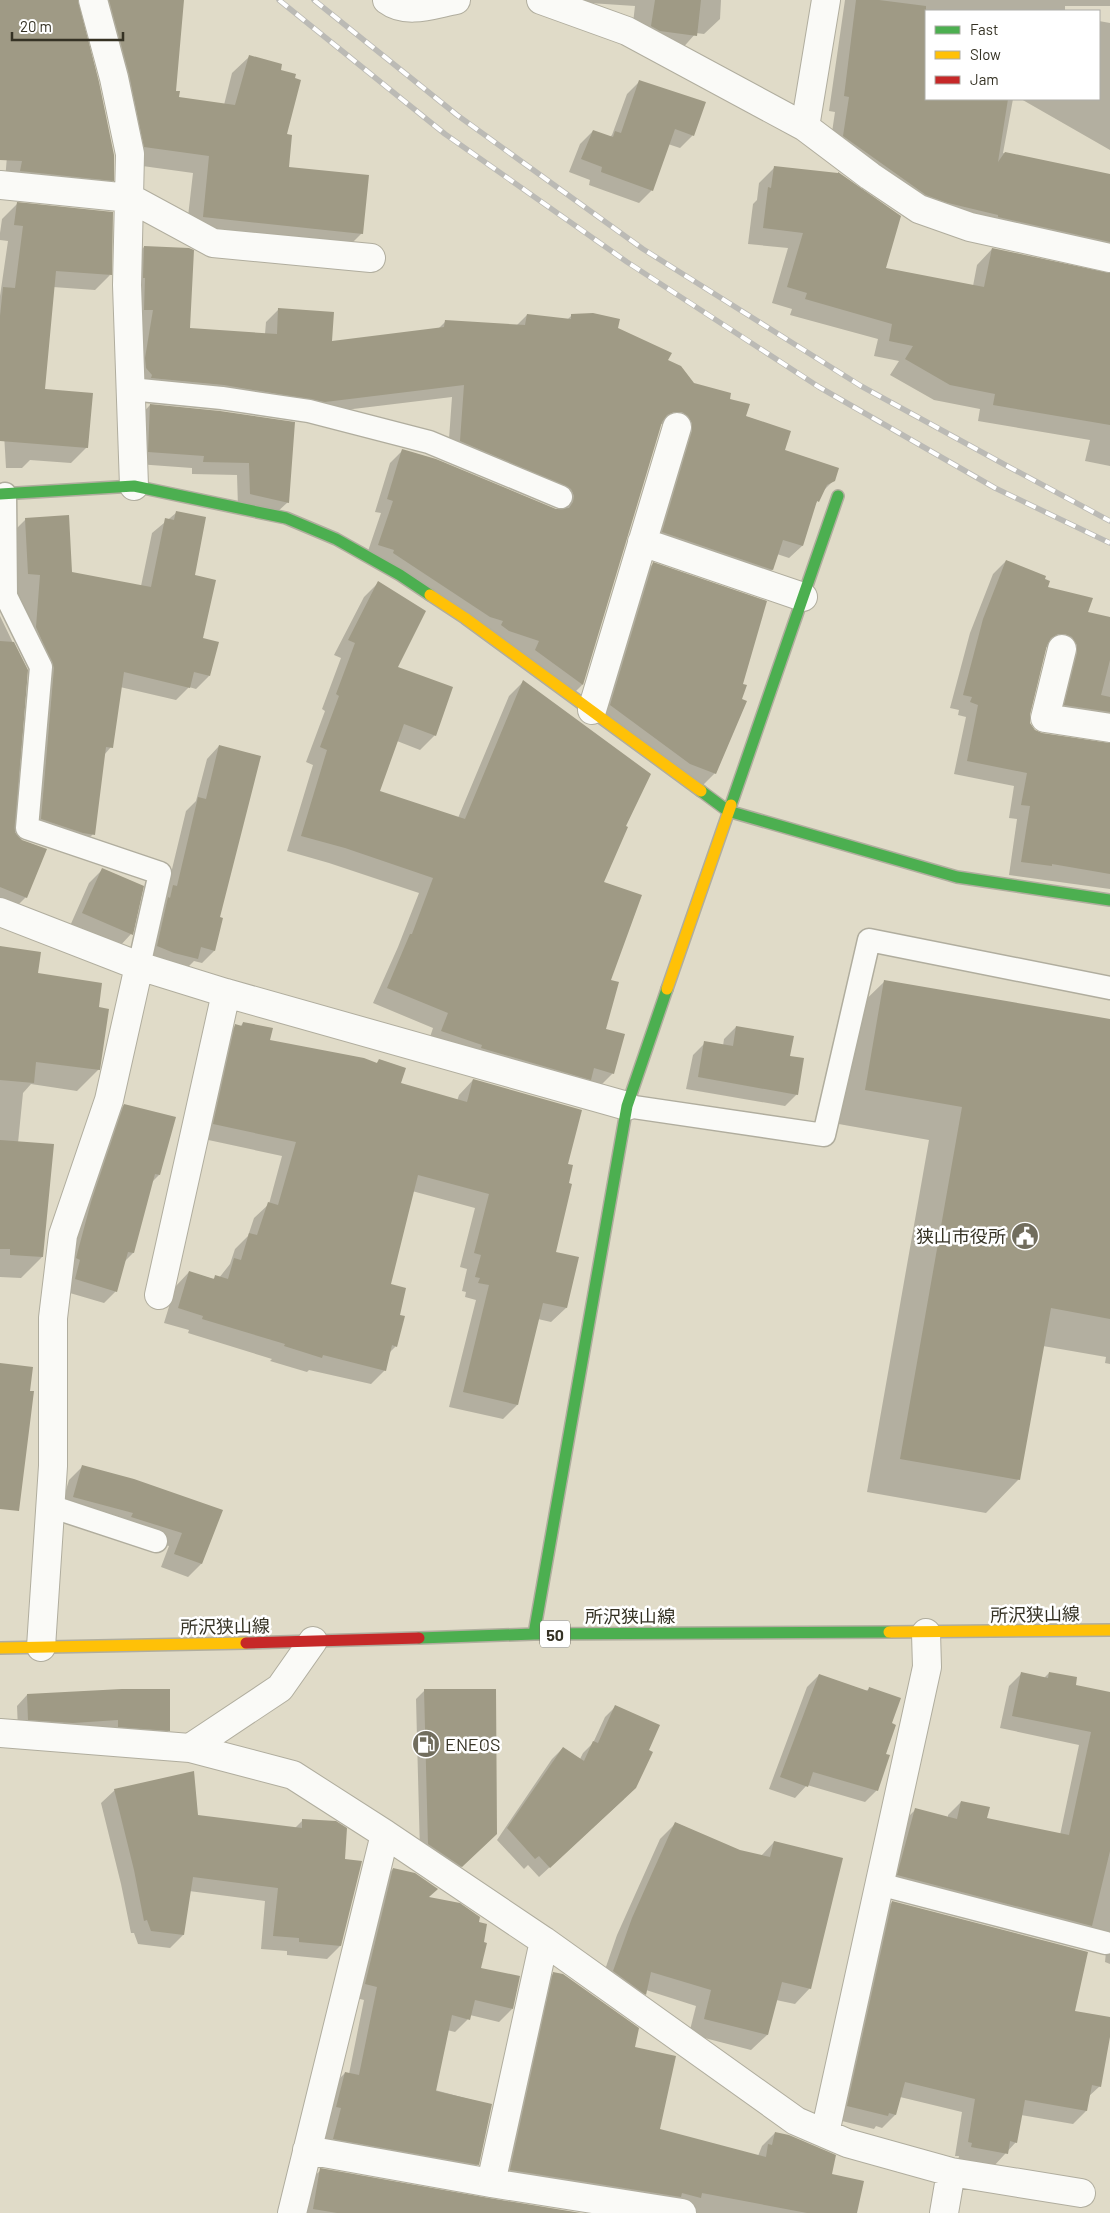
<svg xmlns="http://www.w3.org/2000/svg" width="1110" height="2213" viewBox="0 0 1110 2213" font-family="Barlow,'Noto Sans JP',sans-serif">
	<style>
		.shadow { fill: #0003 }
		.building { fill: #9f9a85 }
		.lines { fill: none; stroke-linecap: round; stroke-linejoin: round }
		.lane-casing { stroke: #b0ad9e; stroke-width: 25 }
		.street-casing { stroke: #b0ad9e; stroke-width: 30 }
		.fast-casing { stroke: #b0ad9e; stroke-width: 14 }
		.slow-casing { stroke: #b0ad9e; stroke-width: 14 }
		.jam-casing { stroke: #b0ad9e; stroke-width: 14 }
		.lane { stroke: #fafaf7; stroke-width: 22 }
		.street { stroke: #fafaf7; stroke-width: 28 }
		.fast { stroke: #4caf50; stroke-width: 11 }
		.slow { stroke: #ffc107; stroke-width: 11 }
		.jam { stroke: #c62828; stroke-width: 11 }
		.rail-casing { stroke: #bbbab5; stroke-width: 5.5 }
		.rail { stroke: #fff; stroke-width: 4; stroke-dasharray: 11; stroke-linecap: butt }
		.labels { text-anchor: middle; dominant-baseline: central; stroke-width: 5; stroke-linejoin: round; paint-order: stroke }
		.shield { fill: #fff; stroke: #727066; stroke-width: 1 }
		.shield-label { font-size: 16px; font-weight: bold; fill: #353224 }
		.poi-label { font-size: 18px; fill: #353224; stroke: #fff; text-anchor: end }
		.street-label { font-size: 18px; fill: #353224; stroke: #fff }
	</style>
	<rect width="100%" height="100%" fill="#e0dbc8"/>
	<!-- shadow -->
	<path class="shadow" d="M0,0H49L113,180L91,201L4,193L7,156L0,155Z
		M105,0H178L175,92L177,98L224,105L232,73L250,56L286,136L288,168L362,233L345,250L186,234L193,173L128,164Z
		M544,0H721L720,19L704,34L696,33L680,51L633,23L635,6Z
		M845,0H1110V6H1065V11H926V99H1013L1003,153L1110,176V270L983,232L829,152L835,112L829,111Z
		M1099,21L1110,23V150L1021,99H1099Z
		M640,81L693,135L680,148L668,144L652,190L639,203L589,185L590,180L569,172L580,144L593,131L610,137L612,135L627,94Z
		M774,168L884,269L973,286L977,265L992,249L1110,274V466L1085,461L1090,440L978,421L980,409L934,400L890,375L899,361L874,356L878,339L790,315L792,309L772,303L788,248L748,244L753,204L757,200L759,183Z
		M17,204L110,275L95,290L53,287L43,390L87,447L71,463L30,460L22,468H6L0,364V296L8,241L0,240V233L2,219Z
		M144,247L188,329L265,334L266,322L279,309L330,342L438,329L445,322L516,326L527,315L567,320L572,315L616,328L666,360L694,384L728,400L745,417L784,450L834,480L823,491L815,505L802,546L789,558L777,554L772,570L759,582L650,545L669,424H660L582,685L570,697L366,557L381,513L375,512L390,463L403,450L556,510L561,511L562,508L448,453L452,397L312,414L139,390L131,260Z
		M150,405L220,412L288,502L275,514L238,507L237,475L192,474V468L137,464L138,418Z
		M176,513L193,576L201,639L209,676L196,689L189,687L176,700L120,687L111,747L104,755L93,834L80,847L28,832L41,681L7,606L13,532L26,519L71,573L141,586L152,533Z
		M1006,561L1087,613L1110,618V733L1052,718L1053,647H1045L1029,714V723L1034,730L1042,735L1110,744V889L1009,875L1017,819L1009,818L1014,786L954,774L966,717L958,715L959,710L950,708L970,633L993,574Z
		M653,564L715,773L702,786L598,718L640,576Z
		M379,582L396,667L435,735L420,750L397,741L378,792L458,818L509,696L523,682L624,827L603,882L609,981L604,1030L613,1073L598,1088L427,1046L433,1028L373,1003L398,947L419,893L329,863L287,851L313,765L306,762L325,711L322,709L341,658L334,655L364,597Z
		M0,616L26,670L13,827L26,897L5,918L0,916Z
		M219,746L218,918L214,951L202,963L194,961L184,971L145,958L166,894L186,811L196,801L207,759Z
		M102,870L131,934L118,948L70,926L89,883Z
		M0,947L36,974L97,1009L99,1069L77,1091L31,1084L23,1093L18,1143L42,1257L21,1278L0,1277Z
		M885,981L1110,1020V1364L1105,1363L1106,1357L1043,1346L1019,1479L986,1513L867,1492L929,1140L833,1123L851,1014Z
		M243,1023L269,1041L376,1064L379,1061L400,1084L457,1101L459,1095L473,1080L566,1165L555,1253L566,1308L551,1322L538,1319L517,1405L503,1419L449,1407L476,1300L465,1297L466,1292L462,1291L467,1269L460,1267L475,1208L412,1191L389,1285L398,1316L396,1346L389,1353L385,1370L371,1384L309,1370L307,1372L270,1361L272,1359L188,1333L189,1330L164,1323L175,1287L189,1272L213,1279L216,1277L219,1278L230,1264L235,1249L248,1236L254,1218L269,1204L282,1156L199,1138L221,1040L235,1026L240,1027Z
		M736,1027L789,1057L797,1094L785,1106L686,1089L693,1055L705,1043L723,1046L724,1039Z
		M124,1105L159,1175L151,1183L133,1253L124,1262L116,1291L104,1303L63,1291L65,1270L112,1117Z
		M82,1467L221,1511L201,1564L188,1577L161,1567L169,1546L60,1510L69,1480Z
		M1049,1673L1074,1686L1110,1693V1964L1105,1962L1106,1952L886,1888L903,1822L915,1810L948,1818V1815L961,1802L986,1819L1060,1835L1079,1745L1000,1728L1009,1686L1021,1674L1044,1678Z
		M819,1675L866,1691L870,1688L890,1724L877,1790L865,1802L807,1785L795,1798L769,1789L807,1687Z
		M425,1690L487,1843L452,1875L420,1853L416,1699Z
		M27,1695L169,1730L159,1740L18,1729L17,1706Z
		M616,1706L624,1799L539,1877L528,1865L524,1869L497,1840L552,1759L563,1748L580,1759L583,1753L593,1743L605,1717Z
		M115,1790L196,1817L295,1828L303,1820L340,1946L327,1959L287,1955V1951L261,1949L265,1901L189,1891L183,1935L170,1948L138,1944L134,1933H131L121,1884L101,1803Z
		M676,1823L739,1851L761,1856L774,1842L810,1988L795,2004L776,2000L767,2035L751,2050L689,2034L696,2006L646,1990L645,1994L630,2010L599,1987L617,1935L660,1839Z
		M393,1869L427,1898L512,2009L499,2022L470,2015L468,2019L455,2032L447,2030L435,2090L491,2105L478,2164L465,2178L321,2152L332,2086L345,2073L349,2074L364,2000L352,1997L380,1882Z
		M892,1902L1073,2012L1100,2086L1088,2097L1086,2111L1073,2124L1021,2115L1016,2142L993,2167L958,2161L959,2156H955L962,2112L900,2097L895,2115L882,2128L876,2126L874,2129L834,2119L879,1916Z
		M554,1973L634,2048L658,2130L758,2156L762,2146L775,2133L831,2175L855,2213H677L498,2183L541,1986Z
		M321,2170L573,2213H302L307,2183Z"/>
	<!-- building -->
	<path class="building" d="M0,0H78L99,82L114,155V181L20,171L22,161L0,160Z
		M109,0H184L176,91H180L179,97L235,105L249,55L282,64L281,70L296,74L295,78L301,80L287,134L292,135L289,167L369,175L363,234L203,217L209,156L144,147L129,74Z
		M655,0H701L697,36L660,31L651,26Z
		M856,0H879L926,6V99H1008L998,162L1005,152L1110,174V242L998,217V215L948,203L926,195L843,136L849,97L844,96Z
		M639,80L706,102L694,136L675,129L653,191L601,172L602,167L581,159L593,130L613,137L615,131L621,133Z
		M774,166L838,173V172L901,216L886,268L984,287L992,248L1110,273V425L993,405L995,394L950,385L905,359L913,346L889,341L892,324L805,299L807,293L787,287L803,233L763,228L768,187L771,188Z
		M17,202L113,212L112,275L56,271L45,389L93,393L88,448L0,441V316L3,287L15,288L23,226L14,225Z
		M144,246L189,248L194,250L190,328L277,334L278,308L334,312L332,341L444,327L445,320L525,325L527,314L571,319V314L593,313L620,319L618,328L672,353L668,360L681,366L694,383L731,393L730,399L750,404L746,416L791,431L785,450L839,468L835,481L827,485L819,502L817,501L803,546L783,540L773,570L662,532L692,431V423L688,416L682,412H674L667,415L662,422L583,685L535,650L539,641L509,631L501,625L503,621L490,617L393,553L394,550L378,545L393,501L387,499L402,449L436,459L556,509L569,508L573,502L574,496L571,489L460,441L464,385L325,402L224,385L151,378L152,375L146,368L145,358L153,310H144L145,278H143Z
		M150,404L220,411L295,422L289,503L250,494L249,463L203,462L204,456L148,452Z
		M176,511L206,517L195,575L216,580L203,638L219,642L210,676L194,672L190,688L124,672L113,748L106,747L95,835L83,833L41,819L54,668L36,627L40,575L28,574L25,518L69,515L72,572L151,587L165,518L174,520Z
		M1006,560L1046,576L1045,579L1050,581L1048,587L1093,598L1088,612L1110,617V660L1101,695L1110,697V712L1064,705L1077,653V645L1072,637L1065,634H1058L1051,638L1047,645L1030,715V723L1035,730L1042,733L1110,743V874L1052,864V866L1021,862L1030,806L1021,805L1027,773L967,761L978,705L970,702L972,697L963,695L983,619Z
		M653,562L767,601L743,684L747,685L742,699L747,701L716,774L690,764L610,705Z
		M378,581L426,611L398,667L453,687L436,736L404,724L380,791L465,819L523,680L651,774L626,826L628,827L604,882L642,895L611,980L619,982L606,1029L625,1034L614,1074L594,1068L591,1080L481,1048L482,1045L441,1031L448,1013L387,988L410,934H412L433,878L345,848L301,836L327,750L320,747L339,696L336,694L355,643L348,640Z
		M0,641L14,642L28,670L15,832L22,840L47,849L27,898L0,887Z
		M219,745L261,756L220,917L223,918L215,951L201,947L198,959L174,953L157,946L168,897L170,898L173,885L177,886L198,797L206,799Z
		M102,868L144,886L133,935L82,913Z
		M0,946L41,952L38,973L102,983L99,1007L109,1009L100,1070L36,1062L34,1083L0,1080Z
		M884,980L1110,1019V1319L1051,1308L1020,1480L900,1459L962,1107L865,1090Z
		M243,1022L273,1028L270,1040L364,1058L377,1063L379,1059L406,1068L401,1083L467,1102L473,1079L582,1110L568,1164L573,1165L569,1183L572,1184L556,1252L579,1257L567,1308L543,1303L518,1405L463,1392L489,1285L478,1283L480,1278L475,1277L481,1255L474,1253L489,1194L418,1175L391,1284L406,1288L400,1315L405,1316L397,1347L392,1345L386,1371L323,1355L322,1358L284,1346L285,1344L202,1319L203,1316L178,1308L189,1271L214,1279L215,1275L228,1279L234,1258L241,1260L249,1233L257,1235L268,1202L278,1205L296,1142L213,1124L235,1024L242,1026Z
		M736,1026L794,1036L790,1056L804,1058L798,1095L698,1077L704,1041L733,1046Z
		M124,1104L176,1117L160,1175L155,1174L134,1253L128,1252L117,1292L75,1279L80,1260L76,1258L91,1202Z
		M0,1140L54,1144L43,1257L10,1255V1249H0Z
		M0,1363L33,1367L30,1391H34L19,1511L0,1509Z
		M82,1465L134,1479L223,1510L202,1564L174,1554L182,1533L131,1517L133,1513L73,1497Z
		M1021,1672L1048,1678L1049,1672L1077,1677L1076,1685L1110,1692V1851L1092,1926L897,1875L915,1808L957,1819L961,1801L990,1807L987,1818L1069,1835L1091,1732L1012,1716Z
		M819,1674L868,1691L869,1687L901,1698L892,1723L896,1725L886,1754L890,1755L878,1791L813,1772L808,1787L780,1777Z
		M122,1689H170V1731L118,1727V1720L73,1723L28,1720L27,1694Z
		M424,1689H496L497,1834L462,1867L428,1844Z
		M615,1705L660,1725L649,1750L653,1752L636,1788L550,1868L539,1856L535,1859L507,1828L563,1747L584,1761L593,1741L598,1743Z
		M194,1771L198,1815L302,1828V1819L336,1821L347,1828L345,1859L362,1861L341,1946L299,1942V1938L273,1936L278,1888L193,1877L184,1935L151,1931L147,1920L144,1921L134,1870L114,1789Z
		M675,1822L740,1850L770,1857L774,1841L843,1858L811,1989L782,1982L768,2035L704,2019L711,1990L651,1972L646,1995L613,1971L632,1918Z
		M393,1868L415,1873L438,1889L429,1897L460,1903L480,1917L479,1922L487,1924L484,1942L487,1943L481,1968L520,1976L513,2009L475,2000L470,2020L452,2015L436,2091L492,2104L479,2165L333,2139L341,2108L336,2107L345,2072L359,2075L377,1987L365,1984Z
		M892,1901L1088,1952L1075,2011L1110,2017V2037L1101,2087L1092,2085L1087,2111L1025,2100L1017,2143L1010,2141L1008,2154L971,2147L972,2143L968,2142L975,2099L905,2082L896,2115L889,2113L888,2116L847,2106Z
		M553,1972L563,1974L639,2028L635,2047L676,2056L660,2129L766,2157L768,2144L772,2145L775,2132L789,2135L836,2155L832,2174L864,2181L857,2213H807L702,2193L701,2198L682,2193L681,2197L510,2170Z
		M320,2168L489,2198L581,2213H337L313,2209Z"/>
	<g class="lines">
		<!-- lane casing -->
		<g class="lane-casing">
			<path id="lane" d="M130,389L222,398L309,411L429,442L561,497
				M5,494L6,596L41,667L27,828L160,873L139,966
				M627,1106L824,1135L869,940L1110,988
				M50,1506L156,1541
				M879,1884L1106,1943"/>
		</g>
		<!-- street casing -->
		<g class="street-casing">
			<path id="street" d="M93,0L114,78L130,154L127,285L134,486
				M387,0C407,15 434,4 456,0
				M541,0L627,31L805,127L870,176L919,209L970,227L1110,258
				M805,127L826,0
				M0,185L130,198L213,243L371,258
				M642,542L803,597
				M1062,649L1045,718L1110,728
				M592,710L677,427
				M0,912L139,966L226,993L627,1106
				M159,1295L226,993
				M41,1647L53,1466V1318L63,1235L109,1100L139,966
				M0,1733L190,1748L280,1688L313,1641
				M190,1748L293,1775L385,1834L544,1941L796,2121L847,2143L951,2172L1081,2193
				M825,2133L927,1667L926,1633
				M307,2150L491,2183L682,2213
				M491,2183L544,1941
				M292,2213L385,1834
				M944,2213L951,2172"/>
		</g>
		<!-- fast casing -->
		<g class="fast-casing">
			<path id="fast" d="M0,494L134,486L286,518L336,539L400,575L430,595
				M701,791L728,811L957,877L1110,900
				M731,805L838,496
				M534,1634L627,1106L667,989
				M419,1638L534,1634L889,1632"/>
		</g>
		<!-- slow casing -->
		<g class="slow-casing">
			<path id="slow" d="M430,595L465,618L701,791
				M667,989L731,805
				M889,1632L1110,1630
				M0,1648L246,1643"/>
		</g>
		<!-- jam casing -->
		<g class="jam-casing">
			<path id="jam" d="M246,1643L419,1638"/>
		</g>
		<!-- lane -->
		<use href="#lane" class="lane"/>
		<!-- street -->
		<use href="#street" class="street"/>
		<!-- fast -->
		<use href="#fast" class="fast"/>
		<!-- slow -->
		<use href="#slow" class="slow"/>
		<!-- jam -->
		<use href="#jam" class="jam"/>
		<!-- rail casing -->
		<g class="rail-casing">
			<path id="rail" d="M279,0L445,134L627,262L819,387L995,488L1110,543
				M314,0L457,115L643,249L861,386L1009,467L1110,521"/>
		</g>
		<!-- rail -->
		<use href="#rail" class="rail"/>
	</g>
	<!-- icons -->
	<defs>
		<g id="civic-disc" transform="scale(1.4375)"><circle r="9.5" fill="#716d5d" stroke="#fff"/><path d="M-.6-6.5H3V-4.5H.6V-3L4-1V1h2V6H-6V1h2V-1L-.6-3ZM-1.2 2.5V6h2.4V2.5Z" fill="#fff"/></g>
		<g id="fuel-disc" transform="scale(1.4375)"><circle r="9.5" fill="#716d5d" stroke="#fff"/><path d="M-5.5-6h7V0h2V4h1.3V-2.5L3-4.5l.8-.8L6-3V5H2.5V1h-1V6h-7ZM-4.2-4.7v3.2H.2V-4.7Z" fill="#fff"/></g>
	</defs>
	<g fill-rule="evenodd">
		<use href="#civic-disc" x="1025" y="1236"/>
		<use href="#fuel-disc" x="426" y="1744"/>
	</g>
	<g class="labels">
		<!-- shield labels -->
		<rect class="shield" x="540" y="1620.5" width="30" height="27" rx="4"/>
		<g class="shield-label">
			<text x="555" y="1634">50</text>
		</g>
		<!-- poi labels -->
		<g class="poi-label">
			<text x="1006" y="1236">狭山市役所</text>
			<text x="445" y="1744" text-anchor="start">ENEOS</text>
		</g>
		<!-- street labels -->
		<g class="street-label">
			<text transform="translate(1035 1614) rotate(-1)">所沢狭山線</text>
			<text x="630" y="1616">所沢狭山線</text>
			<text transform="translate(225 1626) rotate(-1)">所沢狭山線</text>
		</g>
	</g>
	<!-- legend -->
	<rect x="925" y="10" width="175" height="90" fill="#ffffff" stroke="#aeada7"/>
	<rect x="935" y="26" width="25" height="8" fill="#4caf50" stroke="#aeada7"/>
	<text x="970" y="35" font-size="15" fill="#353224">Fast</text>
	<rect x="935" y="51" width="25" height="8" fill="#ffc107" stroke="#aeada7"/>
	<text x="970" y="60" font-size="15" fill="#353224">Slow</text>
	<rect x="935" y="76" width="25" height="8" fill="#c62828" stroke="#aeada7"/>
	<text x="970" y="85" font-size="15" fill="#353224">Jam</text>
	<!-- scale -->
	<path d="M12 32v8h111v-8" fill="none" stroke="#353224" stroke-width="2.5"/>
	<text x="20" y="32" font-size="15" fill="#353224" stroke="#ffffff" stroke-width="4" paint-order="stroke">20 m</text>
</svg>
